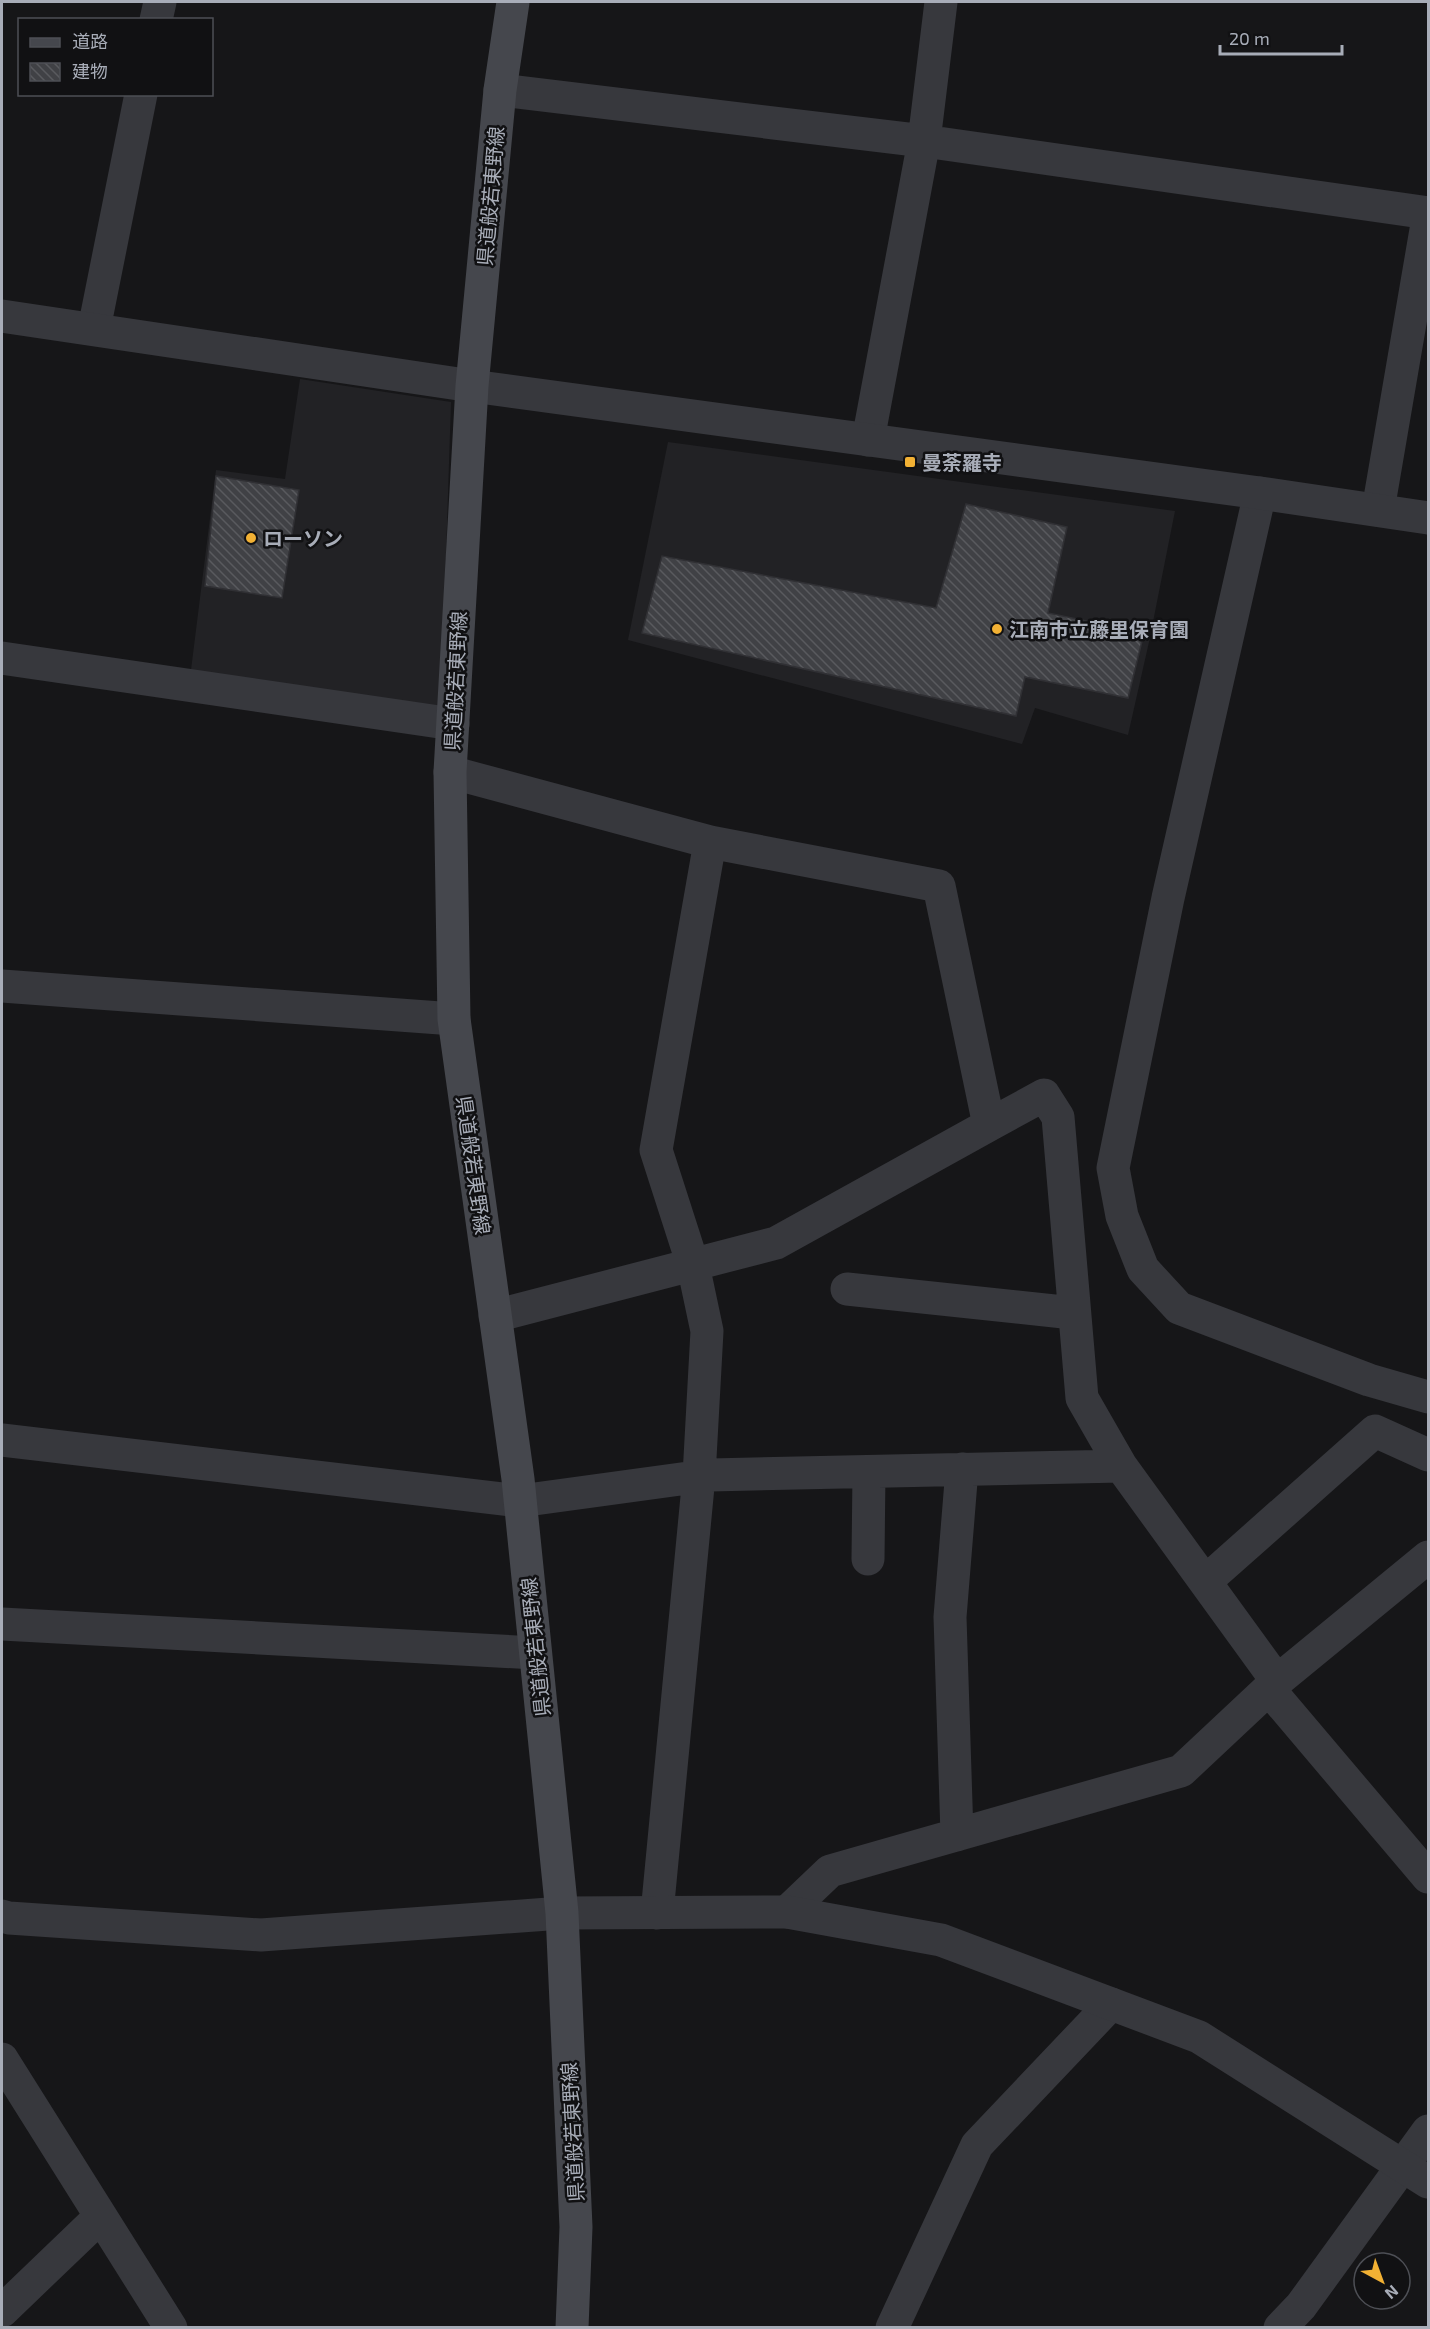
<svg xmlns="http://www.w3.org/2000/svg" width="1430" height="2329" viewBox="0 0 1430 2329" font-family="'Exo 2','Noto Sans JP',sans-serif">
	<style>
		.built { fill: #222225 }
		.building { fill: url(#building-back-hatch); stroke: #303034; stroke-width: 1.5 }
		.lines { fill: none; stroke-linecap: round; stroke-linejoin: round }
		.minor { stroke: #37383d; stroke-width: 33 }
		.tertiary { stroke: #37383d; stroke-width: 33 }
		.secondary { stroke: #45474d; stroke-width: 33 }
		.poi-dot { fill: #f2b134; stroke: #111113; stroke-width: 2 }
		.labels { text-anchor: middle; dominant-baseline: central; stroke-width: 5; stroke-linejoin: round; paint-order: stroke }
		.street-label { font-size: 20px; fill: #a8adb8; stroke: #111113 }
		.poi-label { font-size: 20px; font-weight: bold; fill: #a8adb8; stroke: #111113; text-anchor: start }
	</style>
	<defs>
		<pattern id="building-back-hatch" width="6" height="6" patternUnits="userSpaceOnUse" patternTransform="scale(1.5)"><rect width="6" height="6" fill="#404145"/><path d="M-1 5l2 2M0 0l6 6M5-1l2 2" fill="none" stroke="#595a5e"/></pattern>
	</defs>
	<rect width="100%" height="100%" fill="#161618"/>
	<!-- built -->
	<path class="built" d="M300,379L451,402L441,710L191,670L216,470L285,479Z
		M668,442L1175,511L1149,642L1128,735L1035,708L1022,744L628,640Z"/>
	<!-- building -->
	<path class="building" d="M216,476L299,490L282,598L205,586Z
		M966,504L1067,527L1048,613L1144,633L1128,698L1025,677L1016,716L642,633L662,556L936,608Z"/>
	<g class="lines">
		<!-- minor -->
		<path class="minor" d="M156,20L160,2
			M500,90L924,141L1428,213
			M94,329L141,94
			M868,440L924,141L941,2
			M1260,493L1168,898L1113,1168L1122,1216L1143,1269L1179,1308L1369,1380L1428,1397
			M1378,510L1428,218
			M2,658L453,724
			M450,772L710,842L939,886L989,1125L776,1243L495,1316
			M2,986L454,1019
			M989,1125L1044,1095L1058,1117L1082,1398L1121,1466
			M847,1289L1073,1313
			M2,1440L520,1501L710,1475L1121,1466L1277,1681
			M868,1559L869,1472
			M1215,1573L1375,1431L1428,1455
			M2,1624L535,1653
			M1278,1700L1428,1877
			M957,1835L950,1617L962,1469
			M787,1912L830,1871L1181,1771L1277,1681L1428,1557
			M657,1913L699,1476L707,1331L693,1265L656,1150L710,842
			M2,2059L171,2328
			M2,2311L100,2217
			M892,2328L977,2145L1111,2004
			M1280,2328L1301,2306L1428,2131"/>
		<!-- tertiary -->
		<path class="tertiary" d="M2,316L472,386L1260,493L1428,518
			M2,1916L9,1918L261,1935L562,1913L787,1912L941,1940L1199,2037L1428,2182"/>
		<!-- secondary -->
		<path class="secondary" d="M513,2L500,90L472,386L450,772L454,1019L518,1479L562,1913L576,2227L572,2328"/>
	</g>
	<!-- markers -->
	<g class="poi-dot">
		<rect x="904" y="456" width="12" height="12" rx="3"/>
		<circle cx="251" cy="538" r="6"/>
		<circle cx="997" cy="629" r="6"/>
	</g>
	<g class="labels">
		<!-- street labels -->
		<g class="street-label">
			<text transform="translate(490 196) rotate(-85)">県道般若東野線</text>
			<text transform="translate(455 681) rotate(-87)">県道般若東野線</text>
			<text transform="translate(474 1165) rotate(82)">県道般若東野線</text>
			<text transform="translate(535 1647) rotate(-96)">県道般若東野線</text>
			<text transform="translate(572 2132) rotate(-93)">県道般若東野線</text>
		</g>
		<!-- poi labels -->
		<g class="poi-label">
			<text x="922" y="462">曼荼羅寺</text>
			<text x="263" y="538">ローソン</text>
			<text x="1009" y="629">江南市立藤里保育園</text>
		</g>
	</g>
	<!-- border -->
	<rect width="1430" height="2329" fill="none" stroke="#a8adb8" stroke-width="6"/>
	<!-- legend -->
	<rect x="18" y="18" width="195" height="78" fill="#111113" stroke="#4d4f55" stroke-width="1.5"/>
	<rect x="30" y="38" width="30" height="9" fill="#45474d" stroke="#4d4f55" stroke-width="1.5"/>
	<text x="72" y="48" font-size="18" fill="#a8adb8">道路</text>
	<rect x="30" y="63" width="30" height="18" fill="url(#building-back-hatch)" stroke="#4d4f55" stroke-width="1.5"/>
	<text x="72" y="78" font-size="18" fill="#a8adb8">建物</text>
	<!-- north arrow -->
	<g transform="translate(1382 2281) rotate(139)"><circle r="28" fill="#111113" stroke="#4d4f55" stroke-width="1.5"/>
	<path d="M0-4.5L10 22L0 15L-10 22Z" fill="#f2b134"/>
	<text y="-9" font-size="16" font-weight="bold" text-anchor="middle" fill="#a8adb8">N</text>
	</g>
	<!-- scale -->
	<path d="M1220 45v9h122v-9" fill="none" stroke="#a8adb8" stroke-width="3"/>
	<text x="1229" y="45" font-size="18" fill="#a8adb8" stroke="#111113" stroke-width="4.5" paint-order="stroke">20 m</text>
</svg>
